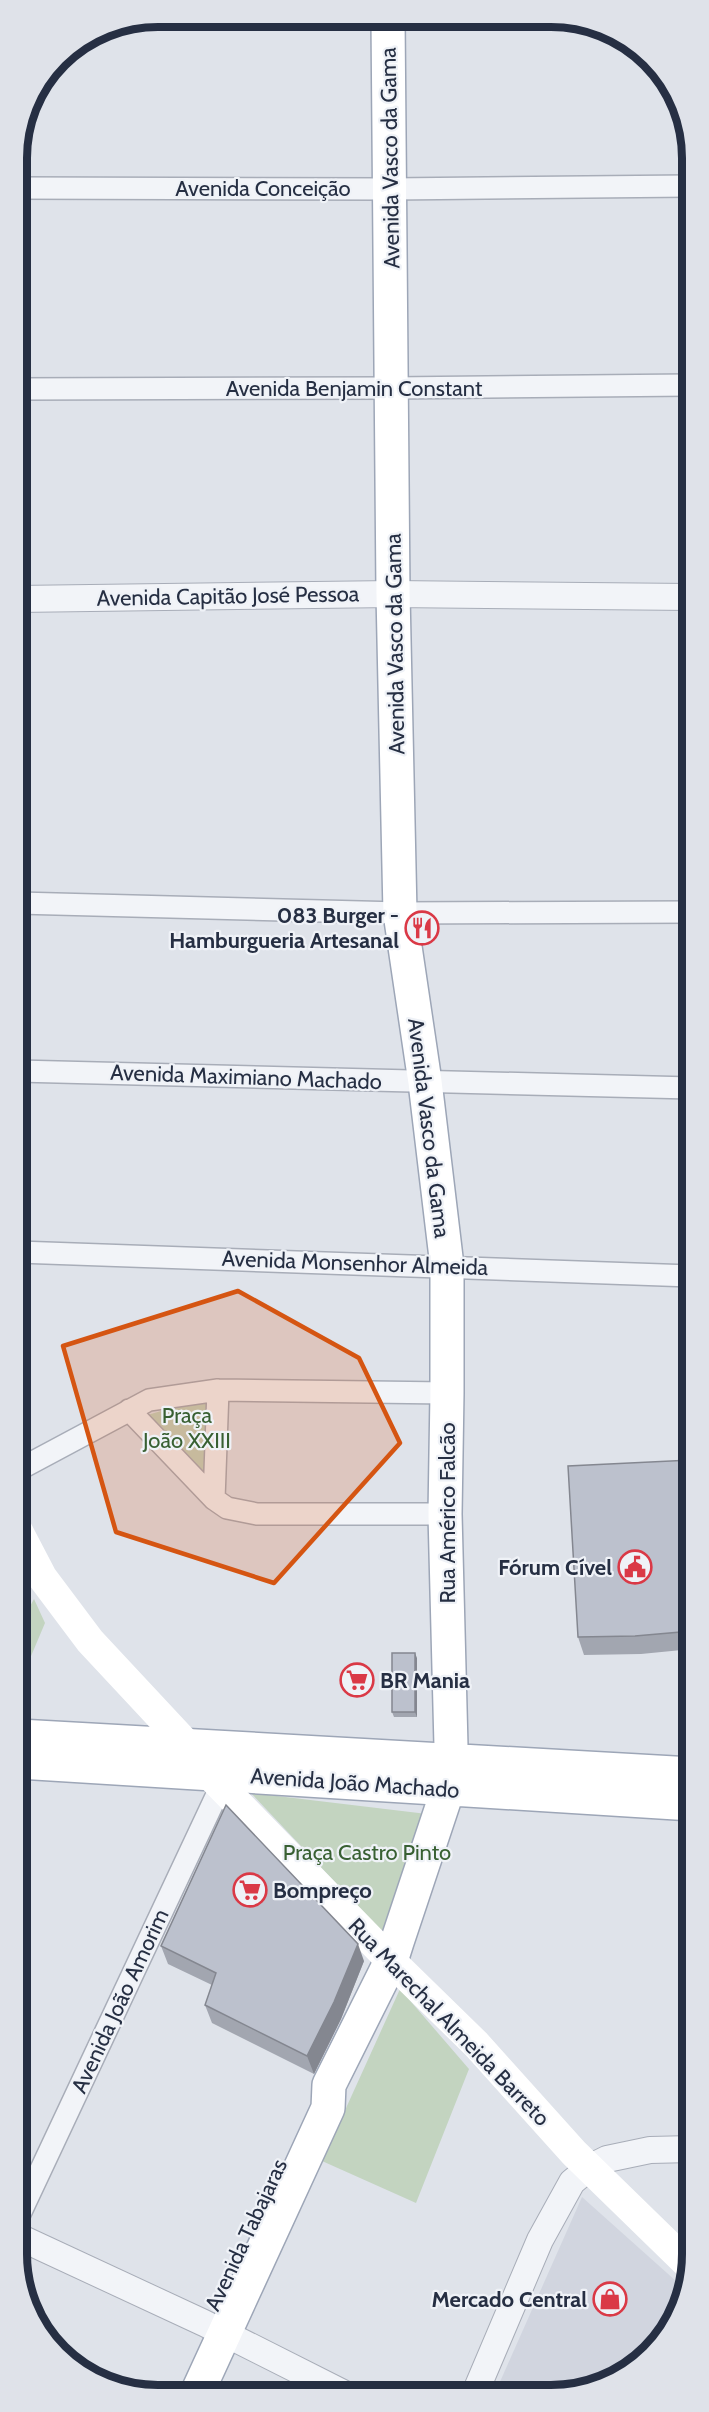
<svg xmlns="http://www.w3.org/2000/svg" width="709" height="2412" viewBox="0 0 709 2412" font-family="Cabin,sans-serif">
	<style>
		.built { fill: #d1d5df }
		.green { fill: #c3d4c0 }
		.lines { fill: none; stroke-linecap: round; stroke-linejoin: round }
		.minor-casing { stroke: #a8adb8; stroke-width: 24 }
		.tertiary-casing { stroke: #a8adb8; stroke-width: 28 }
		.primary-casing { stroke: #9da6b7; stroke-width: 36 }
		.minor { stroke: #f2f4f8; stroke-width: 21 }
		.tertiary { stroke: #f2f4f8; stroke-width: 26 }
		.secondary { stroke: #fff; stroke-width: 30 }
		.primary { stroke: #fff; stroke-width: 33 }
		.wall { fill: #a2a6b0 }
		.shaded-wall { fill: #848790 }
		.building { fill: #bcc1cd; stroke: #848790; stroke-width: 1.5 }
		.marked { fill: #d55512; fill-opacity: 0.2; stroke: #d55512; stroke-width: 4.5; stroke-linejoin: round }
		.labels { text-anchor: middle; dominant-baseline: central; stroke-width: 4.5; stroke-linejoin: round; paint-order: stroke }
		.street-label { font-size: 22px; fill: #262f43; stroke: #eff2f7 }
		.poi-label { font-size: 22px; font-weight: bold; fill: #262f43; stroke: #eff2f7; text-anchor: end }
		.park-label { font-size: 22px; fill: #386032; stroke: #eff2f7 }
		.rim { fill: none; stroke: #262f43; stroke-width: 8 }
	</style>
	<rect width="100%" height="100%" fill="#dfe3ea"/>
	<!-- built -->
	<path class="built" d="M582,2197L686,2290L682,2308L657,2348L621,2377L578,2393H495Z"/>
	<!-- green -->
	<path class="green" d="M212,1396L208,1482L144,1416Z
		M34,1599L45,1623L18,1687V1628Z
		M251,1793L427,1814L384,1934Z
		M400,1989L469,2069L416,2203L322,2161Z"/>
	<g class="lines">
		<!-- minor casing -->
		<g class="minor-casing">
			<path id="minor" d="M17,188L391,189L690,186
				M17,389L393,388L690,385
				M18,903L400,913L691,912
				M18,1071L691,1088
				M18,1252L691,1276
				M129,1410L214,1499L227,1508L257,1514H445
				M18,1470L149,1400L218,1390L447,1393
				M214,1499L218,1390
				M19,2216L221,1786"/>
		</g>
		<!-- tertiary casing -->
		<g class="tertiary-casing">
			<path id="tertiary" d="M17,599L393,594L690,597
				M19,2237L204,2323L343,2393
				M475,2393L540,2240L572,2182L589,2168L607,2159L650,2150L692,2149"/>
		</g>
		<!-- primary casing -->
		<g class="primary-casing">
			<path id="primary" d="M19,1736L692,1774
				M19,1762L692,1804
				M197,2393L328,2108L329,2085L391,1961L397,1942L448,1789L451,1746L445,1514L447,1393V1266L425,1082L400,913L393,594L388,18"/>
		</g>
		<!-- minor -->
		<use href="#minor" class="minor"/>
		<!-- tertiary -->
		<use href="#tertiary" class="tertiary"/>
		<!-- secondary -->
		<path class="secondary" d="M18,1531L42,1577L90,1641L187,1745
			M209,1774L391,1961L476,2044L574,2153L691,2267"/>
		<!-- primary -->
		<use href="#primary" class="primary"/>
	</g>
	<!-- wall -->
	<path class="wall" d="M691,1460L692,1649L641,1654L584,1655L578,1637Z
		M417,1658V1717H394L392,1712Z
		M161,1946L364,1961L341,2019L314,2074L212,2023L205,2005L212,1985L168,1964Z"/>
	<!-- shaded-wall -->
	<path class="shaded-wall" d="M415,1653L417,1658V1717L415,1712Z
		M358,1944L364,1961L341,2019L314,2074L307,2056Z"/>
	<!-- building -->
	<path class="building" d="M691,1460L692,1631L635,1636L578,1637L568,1466Z
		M392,1653H415V1712H392Z
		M226,1805L358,1944L334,2002L307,2056L205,2005L216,1973L161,1946Z"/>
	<!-- marked area -->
	<path class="marked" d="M238,1291L359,1358L400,1443L274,1583L116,1532L63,1346Z"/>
	<!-- icons -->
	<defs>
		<g id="restaurant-ring" transform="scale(1.725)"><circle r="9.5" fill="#eff2f7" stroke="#da3946" stroke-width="1.5"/><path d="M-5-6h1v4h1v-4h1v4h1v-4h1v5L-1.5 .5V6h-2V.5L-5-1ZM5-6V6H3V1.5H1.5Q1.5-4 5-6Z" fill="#da3946"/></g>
		<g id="civic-ring" transform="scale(1.725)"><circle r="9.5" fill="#eff2f7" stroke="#da3946" stroke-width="1.5"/><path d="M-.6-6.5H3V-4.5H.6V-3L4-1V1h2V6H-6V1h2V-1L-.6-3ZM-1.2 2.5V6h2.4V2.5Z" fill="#da3946"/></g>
		<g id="supermarket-ring" transform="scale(1.725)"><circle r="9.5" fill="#eff2f7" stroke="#da3946" stroke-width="1.5"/><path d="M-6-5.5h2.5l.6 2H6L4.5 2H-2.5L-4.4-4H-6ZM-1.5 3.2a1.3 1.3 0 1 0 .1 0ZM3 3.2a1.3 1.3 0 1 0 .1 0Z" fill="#da3946"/></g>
		<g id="shop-ring" transform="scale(1.725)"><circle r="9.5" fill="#eff2f7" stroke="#da3946" stroke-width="1.5"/><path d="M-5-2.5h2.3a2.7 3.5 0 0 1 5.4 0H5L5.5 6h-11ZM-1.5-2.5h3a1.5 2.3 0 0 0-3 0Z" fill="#da3946"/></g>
	</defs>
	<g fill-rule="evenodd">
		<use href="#restaurant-ring" x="422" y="928"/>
		<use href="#civic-ring" x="635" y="1567"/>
		<use href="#supermarket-ring" x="357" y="1680"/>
		<use href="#supermarket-ring" x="250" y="1890"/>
		<use href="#shop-ring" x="610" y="2299"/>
	</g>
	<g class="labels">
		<!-- street labels -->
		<g class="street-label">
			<text transform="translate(390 158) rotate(-91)">Avenida Vasco da Gama</text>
			<text x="263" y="188">Avenida Conceição</text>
			<text x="354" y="388">Avenida Benjamin Constant</text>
			<text transform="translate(228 596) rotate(-1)">Avenida Capitão José Pessoa</text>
			<text transform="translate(395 644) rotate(-91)">Avenida Vasco da Gama</text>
			<text transform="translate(246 1077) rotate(2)">Avenida Maximiano Machado</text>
			<text transform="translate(429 1128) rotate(83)">Avenida Vasco da Gama</text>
			<text transform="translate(355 1263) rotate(2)">Avenida Monsenhor Almeida</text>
			<text transform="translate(447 1513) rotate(-90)">Rua Américo Falcão</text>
			<text transform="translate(355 1783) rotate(4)">Avenida João Machado</text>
			<text transform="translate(120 2001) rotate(-65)">Avenida João Amorim</text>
			<text transform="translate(449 2022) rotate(46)">Rua Marechal Almeida Barreto</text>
			<text transform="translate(246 2235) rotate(-65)">Avenida Tabajaras</text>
		</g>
		<!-- poi labels -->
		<g class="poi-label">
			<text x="399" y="915">083 Burger -<tspan x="399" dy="25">Hamburgueria Artesanal</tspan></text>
			<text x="612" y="1567">Fórum Cível</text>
			<text x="380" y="1680" text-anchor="start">BR Mania</text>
			<text x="273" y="1890" text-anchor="start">Bompreço</text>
			<text x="587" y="2299">Mercado Central</text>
		</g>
		<!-- park labels -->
		<g class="park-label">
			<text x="187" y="1415">Praça<tspan x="187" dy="25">João XXIII</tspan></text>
			<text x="367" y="1852">Praça Castro Pinto</text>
		</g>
	</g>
	<!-- crop -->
	<path d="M0 0H709V2412H0ZM158 27H551A131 131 0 0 1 682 158V2254A131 131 0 0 1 551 2385H158A131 131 0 0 1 27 2254V158A131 131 0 0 1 158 27Z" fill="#dfe2e9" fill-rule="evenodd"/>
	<path class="rim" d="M158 27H551A131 131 0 0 1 682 158V2254A131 131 0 0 1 551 2385H158A131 131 0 0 1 27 2254V158A131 131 0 0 1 158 27Z"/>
</svg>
